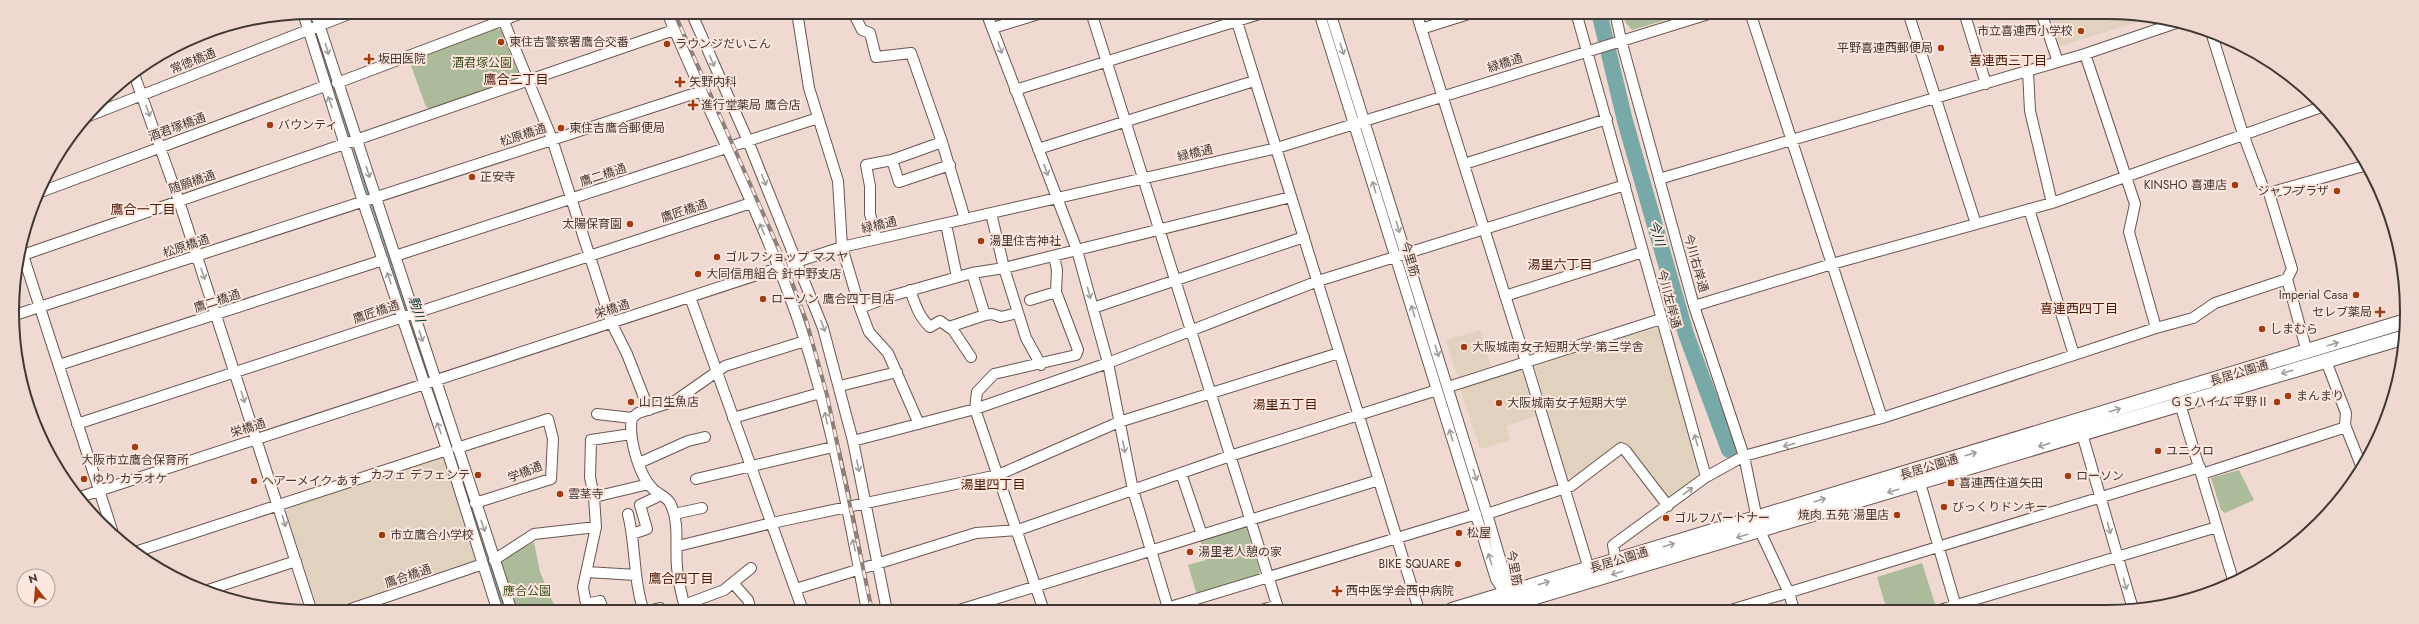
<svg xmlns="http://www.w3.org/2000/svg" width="2419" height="624" viewBox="0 0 2419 624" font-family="Jost,'Noto Sans JP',sans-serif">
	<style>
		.education { fill: #e0d2bf }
		.green { fill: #acbc9b }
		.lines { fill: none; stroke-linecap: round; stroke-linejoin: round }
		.stream { stroke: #79a8a8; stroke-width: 2.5 }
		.river { stroke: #79a8a8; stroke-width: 16 }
		.minor-casing { stroke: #6a5750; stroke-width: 12 }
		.highway-casing { stroke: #6a5750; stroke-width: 16 }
		.minor { stroke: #fff; stroke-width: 10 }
		.highway { stroke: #fff; stroke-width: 14 }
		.rail-casing { stroke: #8e7f79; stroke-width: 4 }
		.rail { stroke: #fde6dd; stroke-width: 2.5; stroke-dasharray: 8; stroke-linecap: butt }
		.oneway { stroke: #a09c9a }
		.poi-dot { fill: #a13b10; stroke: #fde6dd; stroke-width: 1.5 }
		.labels { text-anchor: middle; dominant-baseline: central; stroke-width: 4; stroke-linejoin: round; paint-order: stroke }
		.poi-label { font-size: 12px; fill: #413834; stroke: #fde6dd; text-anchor: start }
		.street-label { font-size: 12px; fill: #413834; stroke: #fde6dd }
		.park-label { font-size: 12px; fill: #3b501d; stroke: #fde6dd }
		.neighbourhood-label { font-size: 13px; fill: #4c1b08; stroke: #fde6dd }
		.water-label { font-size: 13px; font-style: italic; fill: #063636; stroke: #fde6dd }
		.rim { fill: none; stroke: #413834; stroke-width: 2 }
	</style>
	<rect width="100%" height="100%" fill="#efd9d0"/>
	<!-- education -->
	<path class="education" d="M2048,12H2107L2154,17L2060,46Z
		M1656,328L1662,330L1698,468L1696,479L1672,498L1665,496L1624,442L1616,444L1574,478L1567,475L1535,368L1537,362Z
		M1480,330L1491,366L1461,376L1457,375L1446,340Z
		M1517,368L1522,371L1536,416L1506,426L1510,440L1480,449L1461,391L1465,384Z
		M442,456L446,458L477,560L323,611L318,609L286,512L289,506Z"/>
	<!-- green -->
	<path class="green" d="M1623,12H1692L1632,30L1626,23Z
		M496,28L501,30L519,75L516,81L432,109L426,107L409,60Z
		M2239,470L2254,500L2225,513L2221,510L2211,478Z
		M1242,527L1247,529L1260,572L1258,576L1197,595L1188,565L1206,560L1200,540Z
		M534,542L540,572L557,612H514L499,563L501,559Z
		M1922,563L1936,607L1928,610H1887L1877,577Z"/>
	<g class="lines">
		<!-- stream -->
		<path class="stream" d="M309,12L314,26
			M315,31L351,140
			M353,145L369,197
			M371,202L408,313
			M409,318L429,379
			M431,384L505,612"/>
		<!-- river -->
		<path class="river" d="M1599,12L1625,121L1686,334L1729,450"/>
		<!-- minor casing -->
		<g class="minor-casing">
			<path id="minor" d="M315,12L512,612
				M500,12L552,139L611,322L627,354L649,410
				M667,12C712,122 769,228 805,341C833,428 850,521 867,611
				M691,12L748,141L823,328L853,441L887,611
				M797,12L809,88L838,181L842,247L860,308L869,332L888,353L919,424
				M853,12L862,30L870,33L876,57L911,53L942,142L965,219
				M986,12L1077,250L1108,363L1133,490L1169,611
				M1091,12L1279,611
				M1234,12L1419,610
				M1319,12L1496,579L1509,599
				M1330,12L1487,514L1506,579L1507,594
				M1416,12L1526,362L1589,569
				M1576,12L1706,477
				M1615,12L1621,40L1694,306L1744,456L1757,519
				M1750,12L1882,418
				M1908,12L1976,224
				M1964,12L1986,84
				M2041,12L2058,62
				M303,13L363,202L447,450L498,612
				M993,28L1045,12
				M1421,29L1475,12
				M2211,32L2243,134L2263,187L2269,193L2292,269L2287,279L2307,352
				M2085,54L2135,204L2129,232L2156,328
				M2028,71L2030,111L2052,203
				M134,74L179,201L312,612
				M337,83L525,12
				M1015,90L1266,12
				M86,117L354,12
				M1038,149L1254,81
				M892,160L899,182L950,165
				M1464,164L1607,119
				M1659,179L2085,54L2179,22
				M38,193L325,86
				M2269,193L2367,165
				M2029,209L2074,355
				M946,224L957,277
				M877,239L870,214V186L866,165L892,160L942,142
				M20,246L112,530
				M23,255L674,30
				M395,256L818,118
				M972,273L1004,268L991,213
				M910,290C915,304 919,317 930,327L940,321L953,330L971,357
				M1505,296L1643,252
				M690,297L803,611
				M1030,300L1056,292
				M1694,306L1832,264L2052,203L2324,106
				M860,308L891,296L972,273L985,315
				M1093,308L1304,237
				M15,315L702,91
				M949,327L985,315L992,314L1001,317L1017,313
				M2326,361L2346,413L2345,425L2362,468
				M59,365L383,260
				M1041,365L1026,338L1004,268L1291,197
				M840,386L897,372
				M1448,387L1661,319
				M2180,404L2234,583
				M597,414L632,418L638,413L675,401L725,366L805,341
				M632,418C628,437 639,476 653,489C658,494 667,497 670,503C680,522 675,546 677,567C678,582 682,597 686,611
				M733,418L820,393
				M77,424L751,203
				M2080,427L2133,609
				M853,441L975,409L1108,363L1318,281L1625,185
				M457,448L548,419L553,439L551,479L475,503
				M639,463L688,441L705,437
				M1181,473L1202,535
				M2202,474L2346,427
				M696,479L833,447
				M1920,483L1957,610
				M594,497L649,484
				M77,498L842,247L1277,148L1715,12
				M628,514C636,546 633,580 644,612
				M674,514L702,508
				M1487,514L1571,486L1621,448L1625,450L1668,506
				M1760,531L1789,593L1794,610
				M632,534L647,529L640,505L661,495
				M678,546L772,523L998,475L1119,422L1339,353
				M135,552L447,450
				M494,560L534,534L596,527
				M1616,561L1613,545L1706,477L1744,456L1882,418L2156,328L2193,318L2215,303L2287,279
				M587,572L636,575
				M733,583L748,600L751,611
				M796,589L976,533L1018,530L1230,456L1437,390
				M205,591L296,561
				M684,605L724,590L751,568
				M1731,610L2200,467
				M1940,610L2217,527
				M956,611L1379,480
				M1044,611L975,409L977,392L994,374L1076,355L1078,350L1056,292L1057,270L1054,256
				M1157,611L1476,514
				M1259,611L1277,605
				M342,612L483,564
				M604,612L600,601L586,604L583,587L596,527L594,497L590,477L591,440L631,434
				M644,612L660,608L661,612"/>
		</g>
		<!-- highway casing -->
		<g class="highway-casing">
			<path id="highway" d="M1452,610L2406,321
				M1492,610L2405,337"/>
		</g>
		<!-- minor -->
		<use href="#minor" class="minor"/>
		<!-- highway -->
		<use href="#highway" class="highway"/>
		<!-- rail casing -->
		<g class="rail-casing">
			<path id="rail" d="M674,12L785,263L807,323L827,395L872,611"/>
		</g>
		<!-- rail -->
		<use href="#rail" class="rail"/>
	</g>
	<!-- one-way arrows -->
	<defs><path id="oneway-shaft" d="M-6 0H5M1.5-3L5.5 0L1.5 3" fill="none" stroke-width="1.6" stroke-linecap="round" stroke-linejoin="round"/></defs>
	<g class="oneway">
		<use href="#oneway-shaft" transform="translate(1000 48) rotate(70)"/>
		<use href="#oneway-shaft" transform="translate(327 49) rotate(73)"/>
		<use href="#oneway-shaft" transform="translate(1342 49) rotate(72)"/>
		<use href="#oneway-shaft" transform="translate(712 61) rotate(67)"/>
		<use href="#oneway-shaft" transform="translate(330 102) rotate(-109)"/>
		<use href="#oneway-shaft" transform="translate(148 111) rotate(71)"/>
		<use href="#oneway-shaft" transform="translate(1046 170) rotate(69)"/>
		<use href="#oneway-shaft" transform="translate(368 172) rotate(72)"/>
		<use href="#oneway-shaft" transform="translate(764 180) rotate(67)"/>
		<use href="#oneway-shaft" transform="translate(1374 187) rotate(-107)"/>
		<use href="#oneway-shaft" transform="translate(1398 227) rotate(73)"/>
		<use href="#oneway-shaft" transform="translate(762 229) rotate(-114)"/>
		<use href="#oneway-shaft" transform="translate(203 274) rotate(71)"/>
		<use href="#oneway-shaft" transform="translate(389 278) rotate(-109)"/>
		<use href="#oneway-shaft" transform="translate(1089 293) rotate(75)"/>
		<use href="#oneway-shaft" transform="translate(1413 311) rotate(-107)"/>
		<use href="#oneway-shaft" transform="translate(823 326) rotate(70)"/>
		<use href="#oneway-shaft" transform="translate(421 336) rotate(72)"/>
		<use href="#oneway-shaft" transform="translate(2333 344) rotate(-17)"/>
		<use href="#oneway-shaft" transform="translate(1437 351) rotate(72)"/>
		<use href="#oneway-shaft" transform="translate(2287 372) rotate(163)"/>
		<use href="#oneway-shaft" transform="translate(243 397) rotate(72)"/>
		<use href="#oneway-shaft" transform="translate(2115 410) rotate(-17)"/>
		<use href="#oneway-shaft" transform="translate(826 418) rotate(-103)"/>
		<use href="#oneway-shaft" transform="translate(439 428) rotate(-110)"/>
		<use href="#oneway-shaft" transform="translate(1451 435) rotate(-108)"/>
		<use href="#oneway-shaft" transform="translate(1696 440) rotate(-106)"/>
		<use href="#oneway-shaft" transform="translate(1789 445) rotate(165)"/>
		<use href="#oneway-shaft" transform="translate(2044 445) rotate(163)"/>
		<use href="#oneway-shaft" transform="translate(1124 447) rotate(79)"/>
		<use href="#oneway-shaft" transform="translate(1971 454) rotate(-17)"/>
		<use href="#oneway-shaft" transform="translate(858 466) rotate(78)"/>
		<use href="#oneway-shaft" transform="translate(1475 475) rotate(73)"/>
		<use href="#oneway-shaft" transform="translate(1688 491) rotate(-37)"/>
		<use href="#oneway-shaft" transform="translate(1893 491) rotate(163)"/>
		<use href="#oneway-shaft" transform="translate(1820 500) rotate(-17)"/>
		<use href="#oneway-shaft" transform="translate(284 521) rotate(73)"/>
		<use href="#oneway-shaft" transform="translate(483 526) rotate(71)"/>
		<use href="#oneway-shaft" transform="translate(2109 528) rotate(74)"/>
		<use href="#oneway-shaft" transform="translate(1742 536) rotate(163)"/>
		<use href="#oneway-shaft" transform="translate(854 545) rotate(-102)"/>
		<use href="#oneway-shaft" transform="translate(1669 545) rotate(-17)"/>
		<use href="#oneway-shaft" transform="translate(1490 559) rotate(-107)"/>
		<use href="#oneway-shaft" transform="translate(1617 573) rotate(163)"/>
		<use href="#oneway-shaft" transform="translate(1544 583) rotate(-17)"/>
		<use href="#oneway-shaft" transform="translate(2125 584) rotate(74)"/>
	</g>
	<!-- markers -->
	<g class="poi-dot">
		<circle cx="2081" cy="31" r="4"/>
		<circle cx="501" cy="42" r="4"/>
		<circle cx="667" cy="44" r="4"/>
		<circle cx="1941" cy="48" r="4"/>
		<path d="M367 53h4v4h4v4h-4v4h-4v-4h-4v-4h4z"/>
		<path d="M678 76h4v4h4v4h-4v4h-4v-4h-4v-4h4z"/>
		<path d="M691 99h4v4h4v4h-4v4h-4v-4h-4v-4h4z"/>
		<circle cx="270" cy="125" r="4"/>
		<circle cx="561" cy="128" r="4"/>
		<circle cx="472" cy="177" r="4"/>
		<circle cx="2235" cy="185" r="4"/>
		<circle cx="2337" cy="191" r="4"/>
		<circle cx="630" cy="224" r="4"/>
		<circle cx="981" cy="241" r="4"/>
		<circle cx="717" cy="257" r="4"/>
		<circle cx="698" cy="274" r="4"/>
		<circle cx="2356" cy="295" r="4"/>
		<circle cx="763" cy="299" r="4"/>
		<path d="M2378 306h4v4h4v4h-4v4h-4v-4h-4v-4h4z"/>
		<circle cx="2262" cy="329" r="4"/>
		<circle cx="1464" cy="347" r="4"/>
		<circle cx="2288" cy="396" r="4"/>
		<circle cx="631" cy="402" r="4"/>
		<circle cx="2277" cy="402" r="4"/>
		<circle cx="1499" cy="403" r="4"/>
		<circle cx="135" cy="447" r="4"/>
		<circle cx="2158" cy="451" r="4"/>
		<circle cx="478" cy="475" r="4"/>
		<circle cx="2068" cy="476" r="4"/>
		<circle cx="84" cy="479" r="4"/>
		<circle cx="254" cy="481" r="4"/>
		<rect x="1947" y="479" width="8" height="8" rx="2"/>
		<circle cx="560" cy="494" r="4"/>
		<circle cx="1944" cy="507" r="4"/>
		<circle cx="1897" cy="515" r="4"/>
		<circle cx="1666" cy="518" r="4"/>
		<circle cx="1459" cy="533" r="4"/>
		<circle cx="382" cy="535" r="4"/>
		<circle cx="1190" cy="552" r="4"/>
		<circle cx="1458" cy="564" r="4"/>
		<path d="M1335 585h4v4h4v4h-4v4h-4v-4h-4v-4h4z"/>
	</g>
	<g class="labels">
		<!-- poi labels -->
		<g class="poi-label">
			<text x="2073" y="31" text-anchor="end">市立喜連西小学校</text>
			<text x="509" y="42">東住吉警察署鷹合交番</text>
			<text x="675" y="44">ラウンジだいこん</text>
			<text x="1933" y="48" text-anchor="end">平野喜連西郵便局</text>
			<text x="378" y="59">坂田医院</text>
			<text x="689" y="82">矢野内科</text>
			<text x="701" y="105">進行堂薬局 鷹合店</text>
			<text x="278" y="125">バウンティ</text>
			<text x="569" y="128">東住吉鷹合郵便局</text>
			<text x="480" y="177">正安寺</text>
			<text x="2227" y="185" text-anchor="end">KINSHO 喜連店</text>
			<text x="2329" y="191" text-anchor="end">ジャフプラザ</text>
			<text x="622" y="224" text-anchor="end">太陽保育園</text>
			<text x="989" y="241">湯里住吉神社</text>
			<text x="725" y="257">ゴルフショップ マスヤ</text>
			<text x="706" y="274">大同信用組合 針中野支店</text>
			<text x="2348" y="295" text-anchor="end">Imperial Casa</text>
			<text x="771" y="299">ローソン 鷹合四丁目店</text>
			<text x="2372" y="312" text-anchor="end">セレブ薬局</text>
			<text x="2270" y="329">しまむら</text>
			<text x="1472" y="347">大阪城南女子短期大学 第三学舎</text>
			<text x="2296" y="396">まんまり</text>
			<text x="639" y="402">山口生魚店</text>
			<text x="2269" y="402" text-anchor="end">ＧＳハイム 平野Ⅱ</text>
			<text x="1507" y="403">大阪城南女子短期大学</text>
			<text x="2166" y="451">ユニクロ</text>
			<text x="135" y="460" text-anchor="middle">大阪市立鷹合保育所</text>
			<text x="470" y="475" text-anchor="end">カフェ デフェンテ</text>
			<text x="2076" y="476">ローソン</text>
			<text x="92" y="479">ゆり カラオケ</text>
			<text x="262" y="481">ヘアーメイク あす</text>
			<text x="1959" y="483">喜連西住道矢田</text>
			<text x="568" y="494">雲茎寺</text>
			<text x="1952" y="507">びっくりドンキー</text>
			<text x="1889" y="515" text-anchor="end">焼肉 五苑 湯里店</text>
			<text x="1674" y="518">ゴルフパートナー</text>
			<text x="1467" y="533">松屋</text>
			<text x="390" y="535">市立鷹合小学校</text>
			<text x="1198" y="552">湯里老人憩の家</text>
			<text x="1450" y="564" text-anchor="end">BIKE SQUARE</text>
			<text x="1346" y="591">西中医学会西中病院</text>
		</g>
		<!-- street labels -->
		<g class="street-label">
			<text transform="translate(193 61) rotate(-22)">常徳橋通</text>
			<text transform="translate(1505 63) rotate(-18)">緑橋通</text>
			<text transform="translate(177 127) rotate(-20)">酒君塚橋通</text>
			<text transform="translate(523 135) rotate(-18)">松原橋通</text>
			<text transform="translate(1195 153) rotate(-13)">緑橋通</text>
			<text transform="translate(603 175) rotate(-18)">鷹二橋通</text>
			<text transform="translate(192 182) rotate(-19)">随願橋通</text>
			<text transform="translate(684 211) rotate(-18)">鷹匠橋通</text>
			<text transform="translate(879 225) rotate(-13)">緑橋通</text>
			<text transform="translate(186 246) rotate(-18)">松原橋通</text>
			<text transform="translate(1410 259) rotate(73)">今里筋</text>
			<text transform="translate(1696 263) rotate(74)">今川右岸通</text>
			<text transform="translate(1669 299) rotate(75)">今川左岸通</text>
			<text transform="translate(217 301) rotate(-18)">鷹二橋通</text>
			<text transform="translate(612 309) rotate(-18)">栄橋通</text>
			<text transform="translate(376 312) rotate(-18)">鷹匠橋通</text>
			<text transform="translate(2239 373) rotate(-17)">長居公園通</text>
			<text transform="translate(248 428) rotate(-18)">栄橋通</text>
			<text transform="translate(1929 467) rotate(-17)">長居公園通</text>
			<text transform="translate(525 472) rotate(-21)">学橋通</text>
			<text transform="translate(1619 560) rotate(-17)">長居公園通</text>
			<text transform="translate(1514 568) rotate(79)">今里筋</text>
			<text transform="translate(408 576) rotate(-19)">鷹合橋通</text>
		</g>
		<!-- park labels -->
		<g class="park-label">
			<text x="482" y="63">酒君塚公園</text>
			<text x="527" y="591">應合公園</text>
		</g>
		<!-- neighbourhood labels -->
		<g class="neighbourhood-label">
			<text x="2008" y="60">喜連西三丁目</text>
			<text x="516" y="79">鷹合二丁目</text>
			<text x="143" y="209">鷹合一丁目</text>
			<text x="1560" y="264">湯里六丁目</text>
			<text x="2079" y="308">喜連西四丁目</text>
			<text x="1285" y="404">湯里五丁目</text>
			<text x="993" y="484">湯里四丁目</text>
			<text x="681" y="578">鷹合四丁目</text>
		</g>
		<!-- water labels -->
		<g class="water-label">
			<text transform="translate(1657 233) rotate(74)">今川</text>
			<text transform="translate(417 309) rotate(72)">駒川</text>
		</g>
	</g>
	<!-- crop -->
	<path d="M0 0H2419V624H0ZM312 19H2107A293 293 0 0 1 2400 312V312A293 293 0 0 1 2107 605H312A293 293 0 0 1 19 312V312A293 293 0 0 1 312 19Z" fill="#eed8cf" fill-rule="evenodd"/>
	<path class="rim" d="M312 19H2107A293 293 0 0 1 2400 312V312A293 293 0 0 1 2107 605H312A293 293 0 0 1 19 312V312A293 293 0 0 1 312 19Z"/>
	<!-- north arrow -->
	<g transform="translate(36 588) rotate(343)"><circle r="19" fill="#fde6dd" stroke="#b2a099"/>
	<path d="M0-3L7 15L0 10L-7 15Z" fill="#a13b10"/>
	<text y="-6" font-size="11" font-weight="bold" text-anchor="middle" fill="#413834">N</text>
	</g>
</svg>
